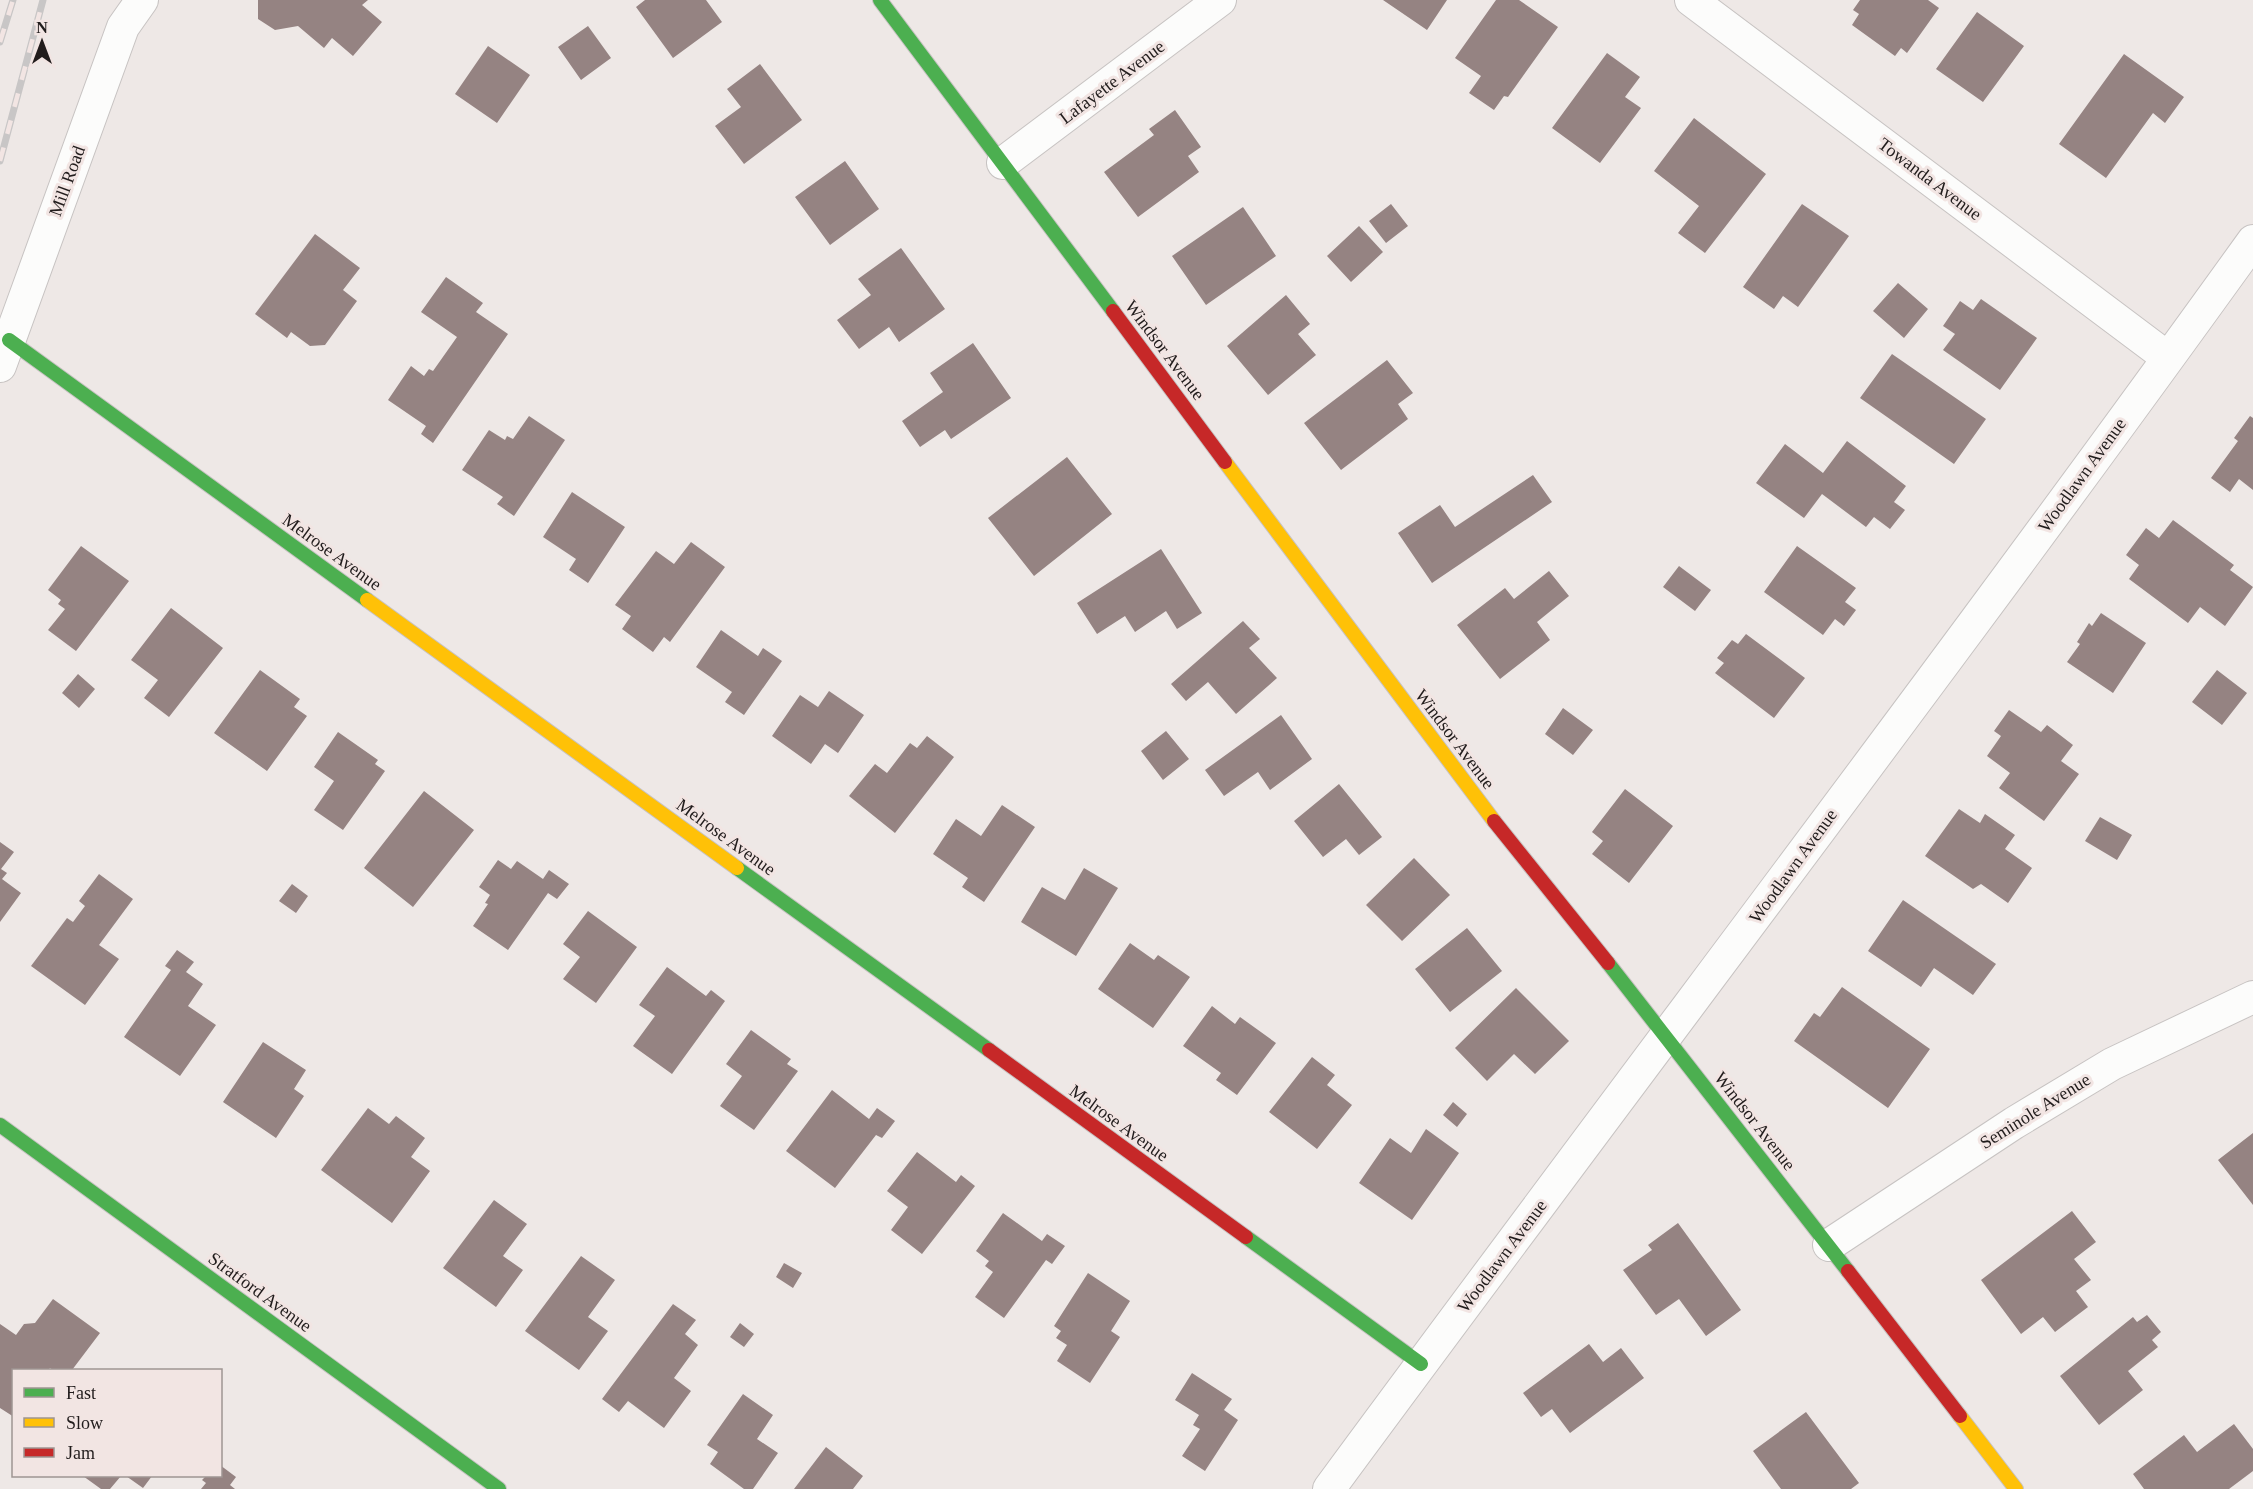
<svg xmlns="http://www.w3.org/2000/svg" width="2253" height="1489" viewBox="0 0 2253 1489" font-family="Georgia,serif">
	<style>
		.building { fill: #958382 }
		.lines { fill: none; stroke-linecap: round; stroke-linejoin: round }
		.street-casing { stroke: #c7c3c2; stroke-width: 34 }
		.fast-casing { stroke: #c7c3c2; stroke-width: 16 }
		.slow-casing { stroke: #c7c3c2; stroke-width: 16 }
		.jam-casing { stroke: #c7c3c2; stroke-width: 16 }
		.street { stroke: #fcfcfb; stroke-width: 32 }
		.fast { stroke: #4caf50; stroke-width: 14 }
		.slow { stroke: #ffc107; stroke-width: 14 }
		.jam { stroke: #c62828; stroke-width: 14 }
		.rail-casing { stroke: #c8c6c6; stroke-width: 7 }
		.rail { stroke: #f2e5e3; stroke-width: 4.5; stroke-dasharray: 14; stroke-linecap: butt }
		.labels { text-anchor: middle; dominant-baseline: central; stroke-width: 6; stroke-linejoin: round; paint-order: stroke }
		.street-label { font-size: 18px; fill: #211c1c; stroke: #f2e5e3 }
	</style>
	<rect width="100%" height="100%" fill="#eee8e6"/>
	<!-- building -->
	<path class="building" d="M258,0H368L362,5L382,22L353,56L332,38L324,48L298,26L275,30L258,19Z
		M645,0H706L722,22L673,58L636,7Z
		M1383,0H1447L1427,30Z
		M1496,0H1519L1558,27L1508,97L1504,96L1494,110L1469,93L1481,76L1455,58Z
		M1860,0H1928L1939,8L1907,53L1901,48L1895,56L1852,25L1859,14L1853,10Z
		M1977,12L2024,46L1983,102L1936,69Z
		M588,26L611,58L581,80L558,47Z
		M488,46L530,75L497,123L455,94Z
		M1607,53L1640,77L1625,97L1641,108L1600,163L1552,128Z
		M2124,54L2184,97L2165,123L2153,113L2106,178L2059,144Z
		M760,64L802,120L744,164L715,126L741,107L727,89Z
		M1175,110L1201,147L1188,156L1199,172L1138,217L1104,172L1154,135L1149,129Z
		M1694,118L1766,174L1705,253L1678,233L1699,206L1654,171Z
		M845,161L879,209L830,245L795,197Z
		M1391,204L1408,226L1386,243L1369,221Z
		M1802,204L1849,236L1798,307L1783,296L1774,309L1743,287Z
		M1243,207L1276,256L1206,305L1172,256Z
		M1359,226L1383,252L1351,282L1327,256Z
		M315,234L360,268L343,290L357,301L325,345L310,346L291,332L287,338L255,314Z
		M901,248L945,309L899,342L889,327L859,349L837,320L871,295L858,279Z
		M446,277L483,303L476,312L508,334L433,443L421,434L426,426L388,400L411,366L424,376L429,369L433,371L457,337L421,312Z
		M1898,283L1928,309L1904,338L1873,311Z
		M1286,295L1310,324L1298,334L1316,355L1268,395L1227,346Z
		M1981,299L2037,338L2000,390L1943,350L1955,334L1943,326L1960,301L1973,310Z
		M973,343L1011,398L951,439L945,430L920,447L902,421L943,392L930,373Z
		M1892,354L1986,419L1954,464L1860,398Z
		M1387,360L1413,393L1398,404L1408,419L1341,470L1304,423Z
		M529,416L565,440L514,516L497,504L503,497L462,470L489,430L505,440L507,436L513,439Z
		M2250,416L2253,418V490L2239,479L2230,492L2211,478L2238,441L2234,438Z
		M1847,441L1906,486L1894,502L1905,510L1890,529L1874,517L1866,527L1822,494L1804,518L1756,483L1785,444L1823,473Z
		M1067,457L1112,514L1034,576L988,518Z
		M1533,475L1552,502L1432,583L1398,533L1440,505L1455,527Z
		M572,492L625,527L588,583L569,570L576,559L543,537Z
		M2173,520L2234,565L2230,570L2253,587L2225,626L2200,607L2188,623L2129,579L2139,565L2126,555L2146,528L2159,538Z
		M691,542L725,567L670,642L664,637L653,652L622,629L631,616L615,605L656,551L674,564Z
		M81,546L129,581L76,651L48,630L65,609L58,604L61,600L48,590Z
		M1797,546L1856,588L1845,602L1856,610L1844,626L1835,619L1823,635L1764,592Z
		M1161,549L1202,613L1177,629L1166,611L1135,632L1125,616L1097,634L1077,603Z
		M1679,566L1711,590L1695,611L1663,587Z
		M1549,571L1569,596L1537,622L1550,640L1500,679L1457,625L1505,588L1514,599Z
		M171,608L223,648L169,717L144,698L158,680L131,660Z
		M2101,613L2146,643L2113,693L2067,662L2080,644L2077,642L2089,623L2092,626Z
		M1243,621L1260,639L1249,648L1277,678L1236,714L1208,682L1186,701L1171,684Z
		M721,630L758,656L763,648L782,661L744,715L725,702L732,692L696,667Z
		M1746,634L1805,678L1774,718L1715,673L1724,663L1717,658L1732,640L1738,644Z
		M260,670L300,699L294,707L307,716L267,771L214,733Z
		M2217,670L2247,693L2222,725L2192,702Z
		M78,674L95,689L79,708L62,693Z
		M829,691L864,715L838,753L825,744L811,764L772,736L800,695L818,707Z
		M1563,708L1593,730L1573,755L1545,734Z
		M2009,710L2041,732L2047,725L2073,745L2061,761L2079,774L2044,821L1999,788L2010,773L1987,756L2001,736L1994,731Z
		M1281,715L1312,759L1270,790L1258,772L1224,796L1205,770Z
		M1166,731L1189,759L1163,780L1141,751Z
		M338,732L378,760L375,764L385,771L343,830L314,810L334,781L314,767Z
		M927,736L954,757L895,833L849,796L875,764L887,773L910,743L917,748Z
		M1339,784L1382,837L1359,855L1346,839L1323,857L1294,821Z
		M1625,789L1673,826L1629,883L1592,854L1603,841L1592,832Z
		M424,791L474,830L413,907L364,868Z
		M1002,805L1035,827L984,902L962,887L968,878L933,854L956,819L981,836Z
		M1959,809L1980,823L1985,814L2015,835L2005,849L2032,868L2008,903L1981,884L1973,889L1925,856Z
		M2100,817L2132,835L2117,860L2085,841Z
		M0,842L14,852L1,869L7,873L2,879L21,893L0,922Z
		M1414,858L1450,895L1402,941L1366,905Z
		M498,860L511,869L517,861L543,879L549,870L569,884L557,899L548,893L508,950L473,926L488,904L485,903L490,895L479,887Z
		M1084,868L1118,888L1076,956L1021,922L1042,887L1065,900Z
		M99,874L133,899L99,945L119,959L85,1005L31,966L67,918L73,922L85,906L79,901Z
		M292,884L308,896L296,913L279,901Z
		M1903,900L1996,964L1973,995L1934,968L1921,987L1868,951Z
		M588,911L637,947L596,1003L563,979L580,957L563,944Z
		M1467,928L1502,971L1450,1012L1415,969Z
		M1130,943L1154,960L1158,955L1190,977L1153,1028L1098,989Z
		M177,950L194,962L186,972L203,984L188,1006L216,1025L180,1076L124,1037L171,970L165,966Z
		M667,967L706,996L711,990L725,1001L672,1074L633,1046L655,1016L639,1005Z
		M1842,987L1930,1049L1888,1108L1794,1041L1814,1013L1820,1017Z
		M1516,988L1569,1041L1535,1074L1514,1054L1487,1081L1455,1048Z
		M1212,1006L1235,1024L1240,1017L1276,1043L1237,1095L1216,1080L1221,1073L1183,1046Z
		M751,1030L791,1059L787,1064L798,1071L754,1130L720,1106L742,1076L726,1064Z
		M263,1042L306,1070L294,1089L304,1096L276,1138L223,1102Z
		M1312,1057L1335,1075L1327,1085L1352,1105L1317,1149L1269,1112Z
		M832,1090L869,1119L877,1108L895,1121L882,1138L876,1135L835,1188L786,1151Z
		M1453,1102L1467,1114L1457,1127L1443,1115Z
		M368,1108L389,1124L396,1116L425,1138L411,1157L430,1171L392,1223L321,1170Z
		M1426,1129L1459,1153L1412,1220L1359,1183L1390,1138L1411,1153Z
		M2253,1133V1205L2218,1160Z
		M917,1152L956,1182L961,1175L975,1186L922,1254L891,1230L908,1207L887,1191Z
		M494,1200L527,1224L503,1256L523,1270L496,1307L443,1268Z
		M2072,1211L2096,1242L2074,1259L2091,1280L2076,1291L2088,1307L2055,1332L2043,1317L2021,1334L1981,1280Z
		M1003,1213L1042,1241L1047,1234L1065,1246L1052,1264L1046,1260L1004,1318L975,1297L993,1272L985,1266L989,1261L976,1251Z
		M1678,1223L1741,1310L1706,1336L1679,1299L1656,1315L1623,1270L1652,1250L1648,1245Z
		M581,1256L615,1280L588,1317L608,1331L579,1370L525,1331Z
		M784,1263L802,1273L793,1288L776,1277Z
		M1088,1273L1130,1301L1111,1331L1120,1337L1090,1383L1057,1361L1067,1345L1056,1338L1061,1331L1054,1326Z
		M53,1299L100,1333L72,1370H53L50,1368L48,1370H14V1417L0,1408V1324L16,1335L24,1324L35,1323Z
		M673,1304L696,1320L685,1334L698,1345L674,1378L691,1391L664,1428L628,1401L619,1412L602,1399Z
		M2147,1315L2161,1332L2152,1340L2158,1347L2128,1371L2143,1390L2099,1425L2060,1376L2133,1317L2137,1322Z
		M740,1323L754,1334L744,1347L730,1337Z
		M1589,1344L1603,1362L1621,1348L1644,1378L1570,1433L1552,1409L1541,1417L1523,1393Z
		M1192,1373L1232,1399L1224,1410L1238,1420L1205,1471L1182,1456L1200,1429L1193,1425L1199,1415L1175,1400Z
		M743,1394L773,1415L757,1439L778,1453L753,1489H744L710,1464L718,1452L707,1445Z
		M1806,1412L1859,1483L1851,1489H1781L1753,1451Z
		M2234,1424L2253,1449V1471L2229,1489H2144L2133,1474L2184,1435L2197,1452Z
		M826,1447L863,1476L853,1489H794Z
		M220,1465L236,1477L230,1485L235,1489H201L206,1483L202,1480L206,1476H220Z
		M83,1476H121L110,1489H101Z
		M126,1476H152L143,1488Z"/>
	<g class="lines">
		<!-- street casing -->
		<g class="street-casing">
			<path id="street" d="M1691,0L2168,358
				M1003,163L1220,0
				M0,366L123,27L142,0
				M1829,1245L2014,1123L2112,1064L2253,997
				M1329,1489C1636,1072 1951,661 2253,241"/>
		</g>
		<!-- fast casing -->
		<g class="fast-casing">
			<path id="fast" d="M880,0L1113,311
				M9,340L367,600
				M737,868L989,1050
				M1608,963L1848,1271
				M0,1125L499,1489
				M1246,1237L1421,1364"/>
		</g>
		<!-- slow casing -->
		<g class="slow-casing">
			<path id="slow" d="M1225,462L1494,821
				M367,600L737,868
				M1960,1416L2016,1489"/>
		</g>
		<!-- jam casing -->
		<g class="jam-casing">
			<path id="jam" d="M1113,311L1225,462
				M1494,821L1608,963
				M989,1050L1246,1237
				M1848,1271L1960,1416"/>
		</g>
		<!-- street -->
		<use href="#street" class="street"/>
		<!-- fast -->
		<use href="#fast" class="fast"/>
		<!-- slow -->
		<use href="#slow" class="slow"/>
		<!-- jam -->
		<use href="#jam" class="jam"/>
		<!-- rail casing -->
		<g class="rail-casing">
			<path id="rail" d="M0,42L13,0
				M0,161L43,0"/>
		</g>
		<!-- rail -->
		<use href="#rail" class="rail"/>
	</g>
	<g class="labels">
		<!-- street labels -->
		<g class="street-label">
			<text transform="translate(1112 82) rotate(-37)">Lafayette Avenue</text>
			<text transform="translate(1930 179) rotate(37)">Towanda Avenue</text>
			<text transform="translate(67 181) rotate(-70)">Mill Road</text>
			<text transform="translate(1165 350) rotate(53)">Windsor Avenue</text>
			<text transform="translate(2082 475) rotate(-54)">Woodlawn Avenue</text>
			<text transform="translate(332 552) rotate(36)">Melrose Avenue</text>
			<text transform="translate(1455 739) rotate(53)">Windsor Avenue</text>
			<text transform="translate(726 837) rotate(36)">Melrose Avenue</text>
			<text transform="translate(1793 866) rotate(-54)">Woodlawn Avenue</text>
			<text transform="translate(2035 1111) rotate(-32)">Seminole Avenue</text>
			<text transform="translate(1755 1121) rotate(52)">Windsor Avenue</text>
			<text transform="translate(1119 1123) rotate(36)">Melrose Avenue</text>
			<text transform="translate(1502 1256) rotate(-53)">Woodlawn Avenue</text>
			<text transform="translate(260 1292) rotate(36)">Stratford Avenue</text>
		</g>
	</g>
	<!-- legend -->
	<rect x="12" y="1369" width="210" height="108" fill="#f2e5e3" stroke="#9e9593" stroke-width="1.5"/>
	<rect x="24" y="1388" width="30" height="9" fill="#4caf50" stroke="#9e9593" stroke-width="1.5"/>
	<text x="66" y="1399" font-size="18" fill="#211c1c">Fast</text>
	<rect x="24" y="1418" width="30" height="9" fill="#ffc107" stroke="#9e9593" stroke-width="1.5"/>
	<text x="66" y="1429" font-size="18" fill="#211c1c">Slow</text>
	<rect x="24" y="1448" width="30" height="9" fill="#c62828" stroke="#9e9593" stroke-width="1.5"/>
	<text x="66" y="1459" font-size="18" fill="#211c1c">Jam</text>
	<!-- north arrow -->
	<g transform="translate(42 42)" stroke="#f2e5e3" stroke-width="4.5" paint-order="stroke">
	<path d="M0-4.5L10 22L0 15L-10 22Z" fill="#211c1c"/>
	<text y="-9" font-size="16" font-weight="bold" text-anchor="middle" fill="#211c1c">N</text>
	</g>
</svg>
